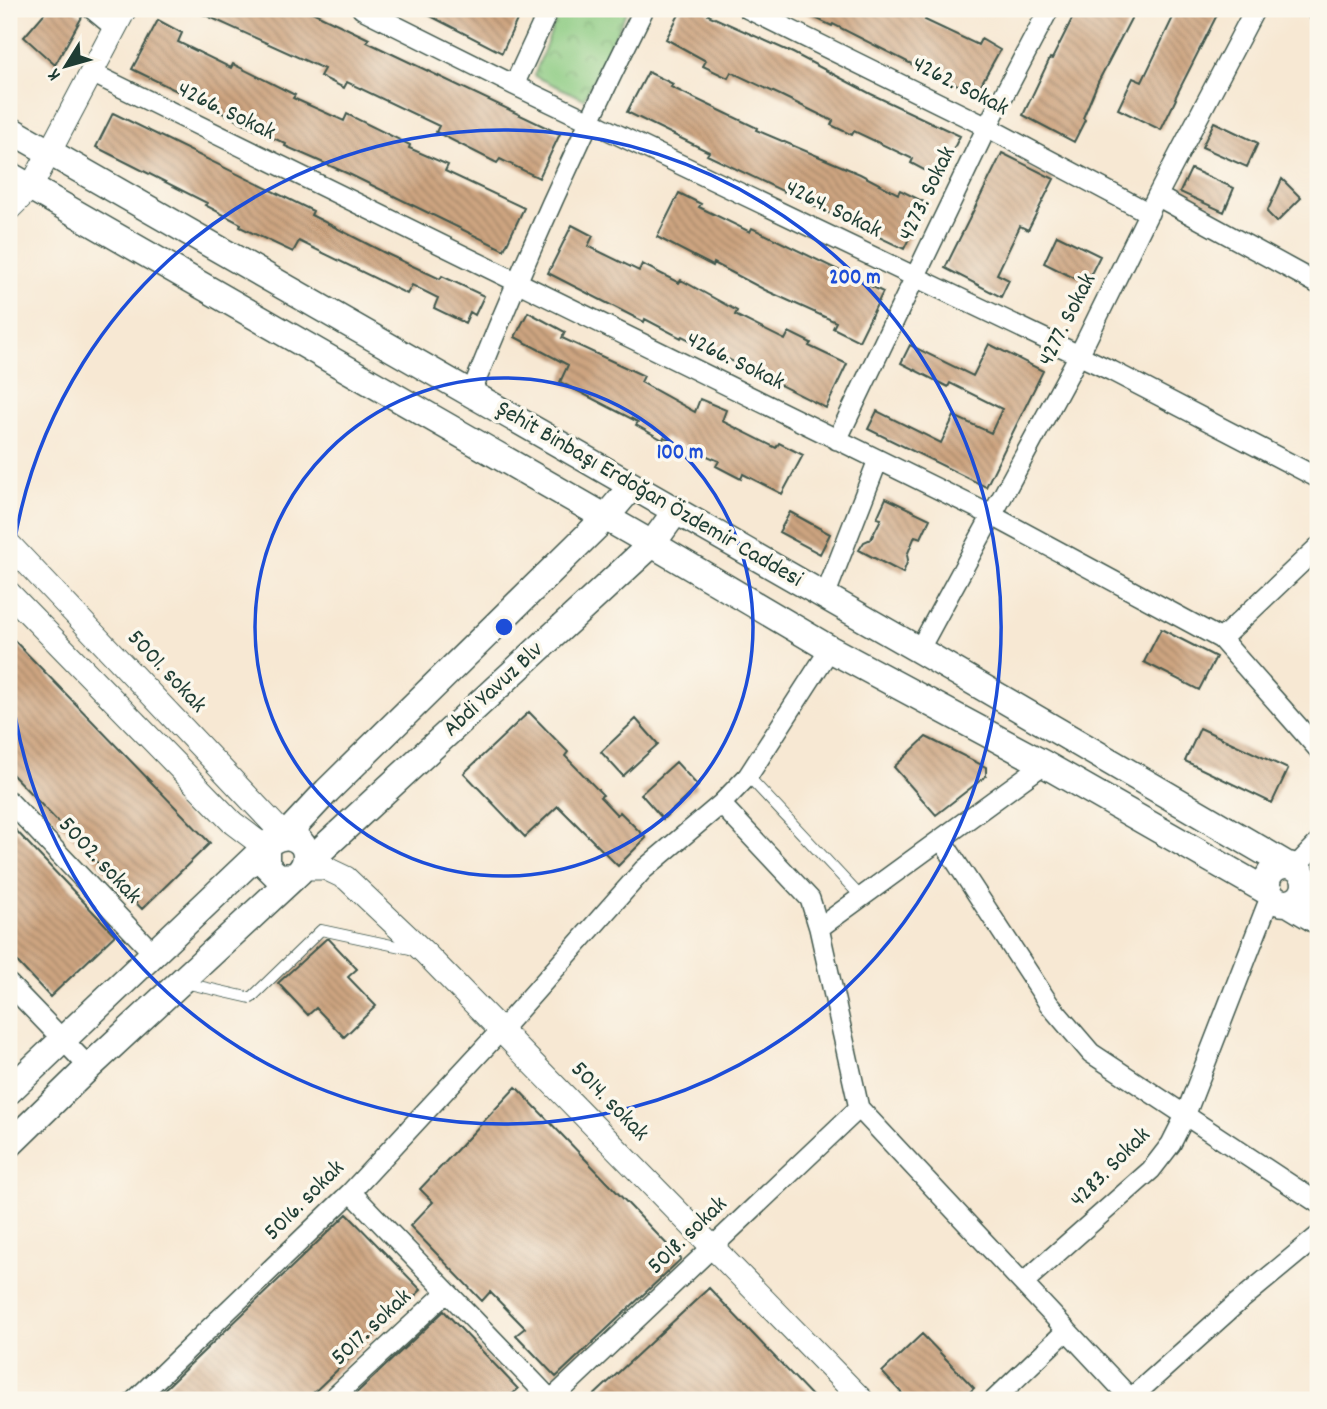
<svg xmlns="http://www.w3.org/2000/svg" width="1327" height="1409" viewBox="0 0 1327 1409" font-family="Dekko,sans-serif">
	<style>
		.park { fill: url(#park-crowns); stroke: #56845b; stroke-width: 2 }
		.building { fill: url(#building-back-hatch) }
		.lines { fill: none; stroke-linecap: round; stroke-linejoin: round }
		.service-casing { stroke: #3f574c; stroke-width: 12 }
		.minor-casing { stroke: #3f574c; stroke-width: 22 }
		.tertiary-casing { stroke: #3f574c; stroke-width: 25 }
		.secondary-casing { stroke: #3f574c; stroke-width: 29 }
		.service { stroke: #fff; stroke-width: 10 }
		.minor { stroke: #fff; stroke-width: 19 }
		.tertiary { stroke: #fff; stroke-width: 23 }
		.secondary { stroke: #fff; stroke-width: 26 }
		.ring { fill: none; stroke: #1d4ed8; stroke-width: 3.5 }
		.labels { text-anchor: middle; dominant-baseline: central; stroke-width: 7; stroke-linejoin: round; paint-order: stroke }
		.street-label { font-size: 24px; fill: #1f3d34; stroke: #fbf7ec }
		.centre { fill: #1d4ed8; stroke: #fbf7ec; stroke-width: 3.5 }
		.ring-label { font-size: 21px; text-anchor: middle; font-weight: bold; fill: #1d4ed8; stroke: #fbf7ec; stroke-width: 7; stroke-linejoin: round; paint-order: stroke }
	</style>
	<defs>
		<pattern id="park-crowns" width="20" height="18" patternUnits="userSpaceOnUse" patternTransform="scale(1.75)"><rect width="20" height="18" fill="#8ccb82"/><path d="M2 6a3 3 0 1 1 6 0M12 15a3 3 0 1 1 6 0" fill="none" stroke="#72a66b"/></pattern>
		<pattern id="building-back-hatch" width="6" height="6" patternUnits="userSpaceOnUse" patternTransform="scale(1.75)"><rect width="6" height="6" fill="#cda480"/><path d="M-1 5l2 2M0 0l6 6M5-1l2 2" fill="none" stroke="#a6876a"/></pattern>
	</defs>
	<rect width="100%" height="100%" fill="#fbf7ec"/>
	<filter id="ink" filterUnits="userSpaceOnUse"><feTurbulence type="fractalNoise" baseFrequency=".0143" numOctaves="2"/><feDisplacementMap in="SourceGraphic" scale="14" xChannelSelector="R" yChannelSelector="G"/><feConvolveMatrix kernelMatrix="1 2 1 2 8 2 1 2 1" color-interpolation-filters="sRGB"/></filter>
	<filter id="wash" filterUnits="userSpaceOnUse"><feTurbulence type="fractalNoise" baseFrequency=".00686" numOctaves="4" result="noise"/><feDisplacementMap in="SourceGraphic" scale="28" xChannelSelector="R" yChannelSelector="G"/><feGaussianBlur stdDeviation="1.57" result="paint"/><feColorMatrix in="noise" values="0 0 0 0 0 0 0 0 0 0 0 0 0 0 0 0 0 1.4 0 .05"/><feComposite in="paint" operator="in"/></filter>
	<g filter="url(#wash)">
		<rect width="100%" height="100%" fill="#f7e8d3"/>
		<!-- park -->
		<path class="park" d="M560,9H628L584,99L534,76Z"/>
		<g id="blocks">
			<!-- building -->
			<path class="building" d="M48,9H72L82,17L55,65L24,37Z
				M192,9H306L369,39L367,42L560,134L539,178L500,159L497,163L436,132L439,126L347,82L344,88L320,76L324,69Z
				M417,9H522L502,53Z
				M682,9H702L709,13L708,15L793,53L871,94L960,136L939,178L911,163L913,159L854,131L852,135L831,125L833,121L780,95L731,72L728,78L703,66L706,61L666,39Z
				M796,9H918L928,14L925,20L978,45L981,39L1000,50L975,95L944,77L943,80L833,24L832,26Z
				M1077,9H1136L1098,82L1083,118L1085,120L1074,142L1023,115L1050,58L1052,59Z
				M1177,9H1220L1175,98L1176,99L1161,130L1118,109L1133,78L1142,82Z
				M158,20L182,33L178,42L231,68L233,64L295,95L293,98L344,121L347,114L410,145L409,148L448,165L445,171L524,208L504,250L351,175L285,146L286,144L132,69Z
				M648,72L673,84L671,87L757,128L756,130L860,174L898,194L900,190L926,203L904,249L707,155L709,152L627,112Z
				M113,113L313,211L311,215L385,253L440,279L442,276L484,296L475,315L470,312L465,323L434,308L438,298L412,285L407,294L299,241L293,252L240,227L241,224L205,205L207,203L96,147Z
				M1214,122L1258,143L1247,167L1202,147Z
				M1002,153L1054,179L1028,230L1020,226L997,274L1009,280L1001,297L945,268Z
				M1191,169L1234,188L1224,212L1180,192Z
				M1282,179L1301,198L1277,222L1267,212Z
				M679,193L701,204L699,207L750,232L752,228L883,292L859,341L833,328L836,322L765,290L714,263L713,266L657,237Z
				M572,225L593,236L588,246L639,271L642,264L679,283L681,280L737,311L735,315L785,340L789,332L811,343L809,346L847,364L826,408L682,336L681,338L645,319L644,322L548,273Z
				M1057,235L1100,256L1086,284L1044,263Z
				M528,312L565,332L562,338L644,376L641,382L695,412L700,399L726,410L722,421L776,448L779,443L803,455L782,494L743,474L741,479L716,466L719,461L664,437L663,440L636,425L638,422L560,382L568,365L515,337Z
				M989,344L1043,371L986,487L868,429L877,411L941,443L954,416L991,433L1002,409L950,383L948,387L901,363L910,345L973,376Z
				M886,498L930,519L921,538L915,536L907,555L908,560L903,573L859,550L864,542L871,539L881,519L877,518Z
				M790,512L830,534L820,554L779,532Z
				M1161,629L1216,657L1199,690L1144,662Z
				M9,635L210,843L142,909L9,771Z
				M529,712L568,752L565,756L603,795L600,797L617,815L620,812L646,838L618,866L558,806L525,837L464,773Z
				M636,719L658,744L623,776L601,752Z
				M1200,728L1288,769L1272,803L1185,761Z
				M926,737L986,767V776L936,815L894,767Z
				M676,762L698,786L663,819L641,794Z
				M9,823L115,935L50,997L9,953Z
				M326,939H329L357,969L348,977L376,1006L344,1037L316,1008L308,1015L278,983Z
				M516,1087L681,1259L556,1377L516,1335L525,1328L490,1292L482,1301L410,1226L433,1202L420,1189Z
				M347,1214L421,1290L306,1400H153Z
				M709,1288L816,1400H589Z
				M444,1311L518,1389L506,1400H349Z
				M922,1334L974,1388L962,1400H908L882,1372Z"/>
		</g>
	</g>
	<g filter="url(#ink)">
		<use href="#blocks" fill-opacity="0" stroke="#3f574c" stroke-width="2"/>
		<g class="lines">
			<!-- service casing -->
			<g class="service-casing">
				<path id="service" d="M748,776L861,897
					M185,983L251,998L321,930L415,950"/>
			</g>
			<!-- minor casing -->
			<g class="minor-casing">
				<path id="minor" d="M92,9L115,28
					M362,9L514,85L1112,371L1318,478
					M748,9L987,127L1149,213
					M1315,9L1318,13
					M92,73L993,516L1221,639L1318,749
					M514,85L549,9
					M1157,196L1318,284
					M471,393C523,263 581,135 644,9
					M837,440L987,127L1049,9
					M825,596L878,460
					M1221,639L1318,547
					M919,650L1079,355L1157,196L1255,9
					M9,801L154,954
					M721,804L810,899L819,928L859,1108L1132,1400
					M941,839L1049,1004L1091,1053L1318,1203
					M1295,867L1318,843
					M819,928L1044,764
					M9,984L89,1067
					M351,1192L551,1400L859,1108
					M1023,1283L1151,1170L1171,1144L1185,1116L1271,895
					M1131,1398L1236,1304L1318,1236
					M135,1400L351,1192L502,1029L643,870L721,804L748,776L830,649
					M331,1400L447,1292
					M994,1400L1067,1330"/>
			</g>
			<!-- tertiary casing -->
			<g class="tertiary-casing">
				<path id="tertiary" d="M9,209L31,187L125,9
					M9,544L285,836
					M9,593L233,823L266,848
					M303,868H325L346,878L425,953L862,1400"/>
			</g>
			<!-- secondary casing -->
			<g class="secondary-casing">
				<path id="secondary" d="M9,129L919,650L1287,865
					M9,175L652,544L830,649L1044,764L1270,893
					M285,836L327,791L605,518L632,486
					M306,864L652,544L676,511
					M1267 884a19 19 0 1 1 38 0a19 19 0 1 1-38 0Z
					M1288,903L1318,921
					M9,1091L272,841C298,825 320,856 295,876L278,877L266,865V848
					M9,1145L89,1067L295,876"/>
			</g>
			<!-- service -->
			<use href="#service" class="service"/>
			<!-- minor -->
			<use href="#minor" class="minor"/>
			<!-- tertiary -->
			<use href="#tertiary" class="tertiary"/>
			<!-- secondary -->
			<use href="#secondary" class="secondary"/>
		</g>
	</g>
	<!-- distance rings -->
	<g class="ring">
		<circle cx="504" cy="627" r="249"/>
		<path d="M9 584A497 497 0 1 1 9 670"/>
	</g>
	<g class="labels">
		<!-- street labels -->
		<g class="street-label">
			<text transform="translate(960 87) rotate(27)">4262. Sokak</text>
			<text transform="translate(226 112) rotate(26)">4266. Sokak</text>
			<text transform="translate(928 194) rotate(-64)">4273. Sokak</text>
			<text transform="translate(833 210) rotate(26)">4264. Sokak</text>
			<text transform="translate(1068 320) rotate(-63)">4277. Sokak</text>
			<text transform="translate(735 362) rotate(26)">4266. Sokak</text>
			<text transform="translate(649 495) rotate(30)">Şehit Binbaşı Erdoğan Özdemir Caddesi</text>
			<text transform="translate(166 672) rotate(47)">5001. sokak</text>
			<text transform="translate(494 690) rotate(-43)">Abdi Yavuz Blv</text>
			<text transform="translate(99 861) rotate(47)">5002. sokak</text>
			<text transform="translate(609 1102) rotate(46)">5014. sokak</text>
			<text transform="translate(1111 1168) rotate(-45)">4283. Sokak</text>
			<text transform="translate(305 1201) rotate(-45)">5016. sokak</text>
			<text transform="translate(688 1236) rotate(-44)">5018. sokak</text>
			<text transform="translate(372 1328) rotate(-43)">5017. sokak</text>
		</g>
	</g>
	<circle cx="504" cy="627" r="10" class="centre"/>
	<g class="ring-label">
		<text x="855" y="283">200 m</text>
		<text x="680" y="458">100 m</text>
	</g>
	<!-- margin -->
	<rect width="1327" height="1409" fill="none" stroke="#fbf7ec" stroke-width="35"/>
	<!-- north arrow -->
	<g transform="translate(66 66) rotate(233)" stroke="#fbf7ec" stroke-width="5" paint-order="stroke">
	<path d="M0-5L12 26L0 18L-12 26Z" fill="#1f3d34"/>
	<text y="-10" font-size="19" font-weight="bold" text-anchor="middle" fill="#1f3d34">K</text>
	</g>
</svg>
